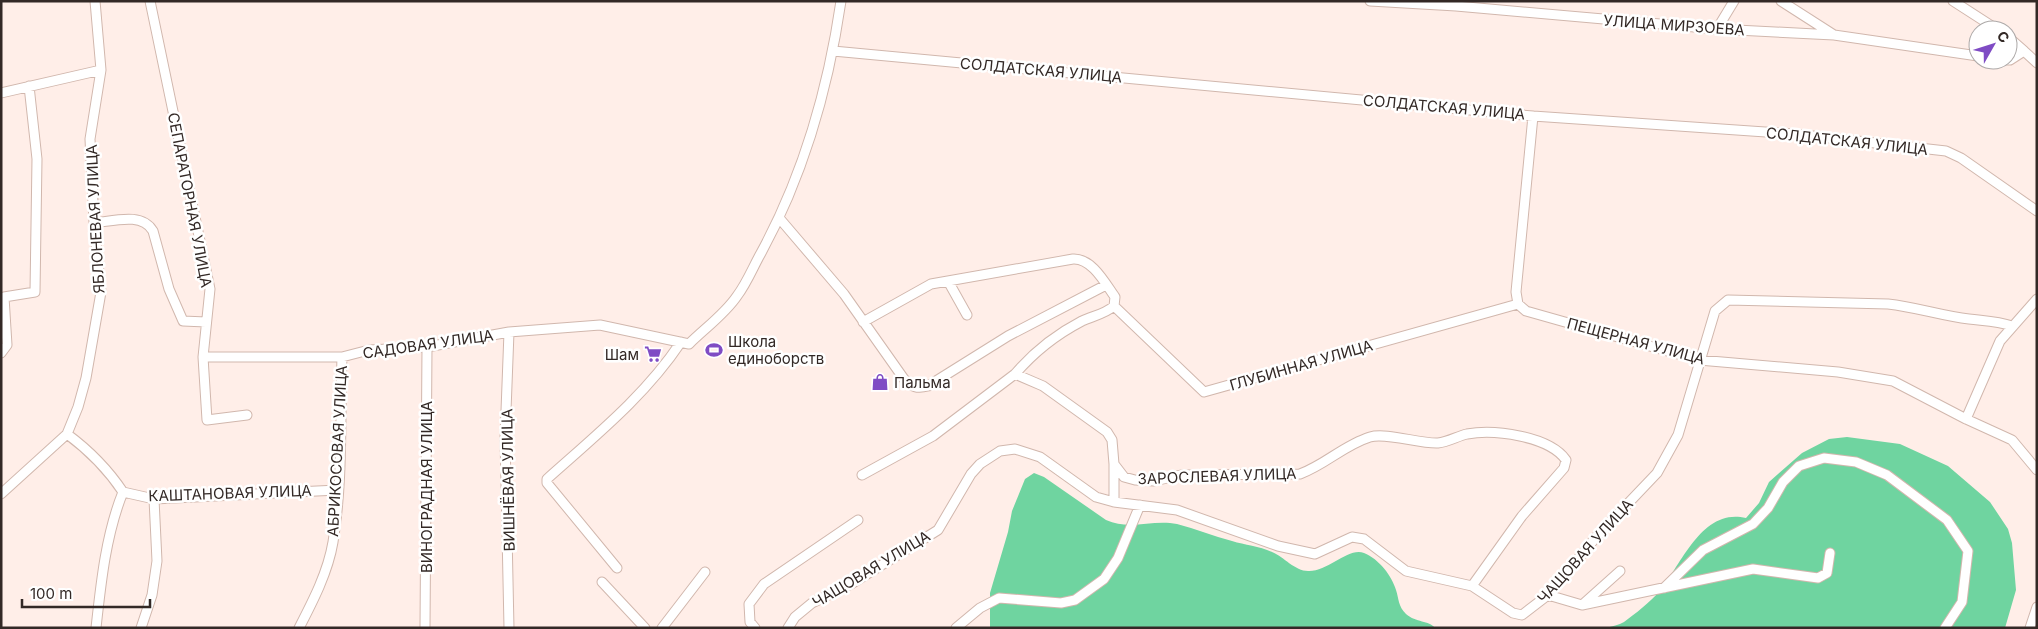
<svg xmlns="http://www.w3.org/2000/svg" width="2038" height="629" viewBox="0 0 2038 629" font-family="Inter,sans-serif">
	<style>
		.forest { fill: #6fd4a0 }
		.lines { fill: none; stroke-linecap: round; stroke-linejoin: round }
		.minor-casing { stroke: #d1b7ad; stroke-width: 11 }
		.minor { stroke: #fff; stroke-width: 9 }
		.labels { text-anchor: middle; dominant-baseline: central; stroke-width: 5; stroke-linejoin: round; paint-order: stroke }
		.street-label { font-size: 15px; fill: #332926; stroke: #fff }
		.poi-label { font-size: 15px; fill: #332926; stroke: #fff; text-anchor: start }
	</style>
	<rect width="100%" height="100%" fill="#ffeee8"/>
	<!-- forest -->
	<path class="forest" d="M1847,437L1900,444L1948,466L1990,502L2008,529L2012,543L2016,590L2005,628H1606C1612,626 1619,625 1624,622C1635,614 1650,602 1659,592C1681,565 1702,507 1746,518L1759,503L1769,482L1802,453L1829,439Z
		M1034,473L1044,477L1106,520C1130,531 1152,519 1177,524C1196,529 1213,536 1232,541C1245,545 1259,546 1272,552C1284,557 1295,571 1308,571C1328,572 1348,547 1364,553C1379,559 1392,576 1396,590C1399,599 1398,606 1406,614C1416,623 1429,620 1435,628H990V593L1008,532L1012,511L1025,479Z"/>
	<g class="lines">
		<!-- minor casing -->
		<g class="minor-casing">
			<path id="minor" d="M150,1L210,289L203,357L207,420L247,415
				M1370,1L1456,6L1717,29L1834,35L1978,56
				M1781,1L1834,35
				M1953,1L1998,30
				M1717,29L1734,1
				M2008,37L2024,51
				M833,51L1533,116L1795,134L1946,151L1961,158L2037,211
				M2004,60H2010L2024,51L2037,63
				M1,93L101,70
				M1533,116L1516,292L1518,304L1526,311L1699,360L1838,372L1893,381L1966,419L2012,440L2037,470
				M780,219L844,294L904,379C912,387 917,389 928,386L1008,336L1106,285
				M94,223C114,221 142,212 153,231L169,289L183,321L206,322
				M948,281L967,315
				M1114,306L1204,392L1518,304
				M863,322L931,284L1073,259C1092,258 1105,283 1115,297L1114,306C1105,314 1093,316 1082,321C1057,334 1033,353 1015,374
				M509,332L505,437L509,628
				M1,353L7,345L4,297L35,292L37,159L29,86
				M203,357H342L369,350L427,347L509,332L600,325L689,344C704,329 725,314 737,296C747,283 753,267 761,253C804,174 828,90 841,1
				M1966,419L2000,341L2037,299
				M67,434C90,451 107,468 123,492C106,534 101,582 96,628
				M1114,464V502
				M862,475L933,436L1015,374L1043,386L1107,432L1112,440L1114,464L1124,477L1135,480L1154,481L1181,475L1300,474C1325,465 1344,445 1370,437C1386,432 1420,444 1438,443C1448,442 1458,436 1467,434C1494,429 1549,436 1566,460L1564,468L1522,516L1472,586
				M123,492L154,499L338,490
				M1,494L67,434L78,407L86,378L101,292L94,223L90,139L101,70L95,1
				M617,568L547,483V479C595,436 645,396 681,342
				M602,582L645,628
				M1664,588L1703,550L1753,524L1768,508L1783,482L1799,466L1824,458L1856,462L1887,475L1947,520L1968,551L1962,602L1945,628
				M1548,595L1582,605L1620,571
				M1582,605L1753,569L1818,578L1827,573L1830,553
				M141,628L152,595L157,561L154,499
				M299,628C313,601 328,572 333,542C343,482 340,418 342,357
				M425,628L427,347
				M662,628L705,572
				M755,628L750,622L749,604L764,584L858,520
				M788,628L795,617L812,603L851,584L938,530L971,474L980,464L1000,451L1015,449L1040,457L1096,497L1114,502L1177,510L1278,546L1315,554L1352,537L1364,539L1406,571L1472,586L1513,613L1522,615L1548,595L1597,536L1657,473L1678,435L1715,311L1728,300L1888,304C1916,307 1942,316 1969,319C1985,321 1997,321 2012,326
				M956,628L980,608L999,598L1061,603L1075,600L1104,579L1118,558L1140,505
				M2030,628L2037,607"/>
		</g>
		<!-- minor -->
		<use href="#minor" class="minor"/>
	</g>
	<!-- icons -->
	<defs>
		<g id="stadium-bare" transform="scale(1.35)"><path d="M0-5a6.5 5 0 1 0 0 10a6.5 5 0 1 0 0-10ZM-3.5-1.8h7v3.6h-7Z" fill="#7f4cc4" stroke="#fff" stroke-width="2.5" paint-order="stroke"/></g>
		<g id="supermarket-bare" transform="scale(1.35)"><path d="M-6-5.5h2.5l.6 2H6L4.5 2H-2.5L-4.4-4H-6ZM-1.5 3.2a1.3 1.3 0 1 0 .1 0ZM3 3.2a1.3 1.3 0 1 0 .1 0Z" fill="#7f4cc4" stroke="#fff" stroke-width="2.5" paint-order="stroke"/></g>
		<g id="shop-bare" transform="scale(1.35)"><path d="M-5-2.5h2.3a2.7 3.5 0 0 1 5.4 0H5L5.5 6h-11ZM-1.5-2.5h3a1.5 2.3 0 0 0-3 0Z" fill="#7f4cc4" stroke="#fff" stroke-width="2.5" paint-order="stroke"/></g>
	</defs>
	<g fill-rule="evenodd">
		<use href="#stadium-bare" x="714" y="350"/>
		<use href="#supermarket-bare" x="653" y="354"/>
		<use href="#shop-bare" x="880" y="382"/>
	</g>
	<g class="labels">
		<!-- street labels -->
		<g class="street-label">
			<text transform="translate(1674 25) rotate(4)">УЛИЦА МИРЗОЕВА</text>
			<text transform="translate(1041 70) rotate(5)">СОЛДАТСКАЯ УЛИЦА</text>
			<text transform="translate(1444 107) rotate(5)">СОЛДАТСКАЯ УЛИЦА</text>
			<text transform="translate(1847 141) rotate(6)">СОЛДАТСКАЯ УЛИЦА</text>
			<text transform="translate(190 200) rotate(79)">СЕПАРАТОРНАЯ УЛИЦА</text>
			<text transform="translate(95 219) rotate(-93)">ЯБЛОНЕВАЯ УЛИЦА</text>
			<text transform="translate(1636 341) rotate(15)">ПЕЩЕРНАЯ УЛИЦА</text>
			<text transform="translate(428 344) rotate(-8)">САДОВАЯ УЛИЦА</text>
			<text transform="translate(1301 365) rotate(-16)">ГЛУБИННАЯ УЛИЦА</text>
			<text transform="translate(337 451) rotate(-87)">АБРИКОСОВАЯ УЛИЦА</text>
			<text transform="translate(1217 476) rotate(-2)">ЗАРОСЛЕВАЯ УЛИЦА</text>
			<text transform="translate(508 480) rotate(-91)">ВИШНЁВАЯ УЛИЦА</text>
			<text transform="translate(426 487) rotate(-90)">ВИНОГРАДНАЯ УЛИЦА</text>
			<text transform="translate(230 493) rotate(-2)">КАШТАНОВАЯ УЛИЦА</text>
			<text transform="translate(1585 551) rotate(-48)">ЧАЩОВАЯ УЛИЦА</text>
			<text transform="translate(871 569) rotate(-31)">ЧАЩОВАЯ УЛИЦА</text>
		</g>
		<!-- poi labels -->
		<g class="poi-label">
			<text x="728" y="341">Школа<tspan x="728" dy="17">единоборств</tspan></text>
			<text x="639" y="354" text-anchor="end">Шам</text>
			<text x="894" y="382">Пальма</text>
		</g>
	</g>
	<!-- border -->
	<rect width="2038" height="629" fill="none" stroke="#332926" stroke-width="5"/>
	<!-- north arrow -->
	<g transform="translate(1993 45) rotate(51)"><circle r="24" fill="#ffffff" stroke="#ada9a8"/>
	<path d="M0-4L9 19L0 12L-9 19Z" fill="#7f4cc4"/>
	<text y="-8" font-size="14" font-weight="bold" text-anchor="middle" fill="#332926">С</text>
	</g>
	<!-- scale -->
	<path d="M22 599v8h128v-8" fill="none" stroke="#332926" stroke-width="2.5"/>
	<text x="30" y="599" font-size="15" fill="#332926" stroke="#ffffff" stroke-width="4" paint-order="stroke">100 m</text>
</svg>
